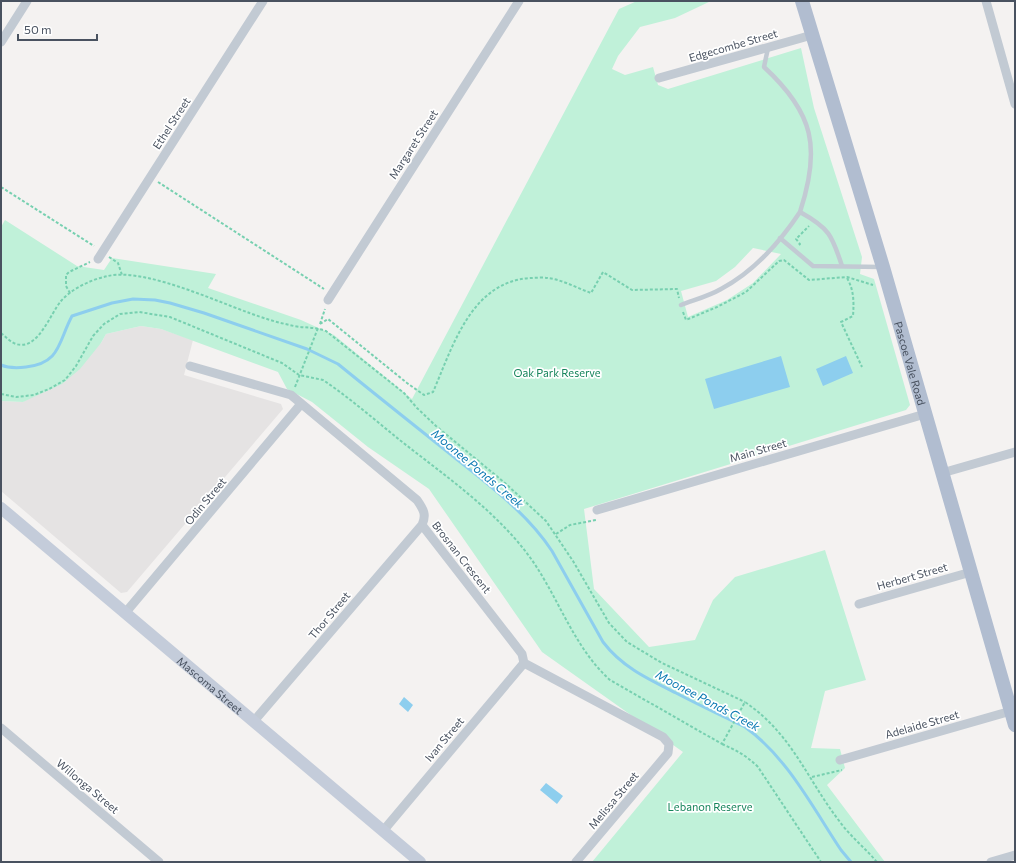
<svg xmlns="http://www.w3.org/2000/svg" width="1016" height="863" viewBox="0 0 1016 863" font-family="Commissioner,sans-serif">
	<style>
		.education { fill: #e5e3e3 }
		.green { fill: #c0f1d9; fill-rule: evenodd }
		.water { fill: #8dceee }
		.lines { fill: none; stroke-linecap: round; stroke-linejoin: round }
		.stream { stroke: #8dceee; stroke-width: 3 }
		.path { stroke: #77d0b0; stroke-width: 2; stroke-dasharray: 3 2; stroke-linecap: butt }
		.lane { stroke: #c2cad3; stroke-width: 4.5 }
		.street { stroke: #c2cad3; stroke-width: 9 }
		.secondary { stroke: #c4ccda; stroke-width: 12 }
		.primary { stroke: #b1bdd0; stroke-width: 14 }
		.labels { text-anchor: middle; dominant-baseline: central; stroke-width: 3.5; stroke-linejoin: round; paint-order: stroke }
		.street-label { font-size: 11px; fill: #495260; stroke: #fff }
		.park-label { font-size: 11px; fill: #16845b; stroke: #fff }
		.water-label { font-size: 12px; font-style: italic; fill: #0a79b2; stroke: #fff }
	</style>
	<rect width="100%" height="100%" fill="#f4f2f1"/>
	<!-- education -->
	<path class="education" d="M141,326L161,329L193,340L184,375L281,404L283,409L127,592L121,593L1,491V401L23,402L101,343L106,334Z"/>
	<!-- green -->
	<path class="green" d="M637,1H711L675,18L640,27L618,56L612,69L625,75L653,67L658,85L668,89L801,48L814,108L862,257L860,274L874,279L910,405L906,410L584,509L594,589L649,647L695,640L713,600L735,577L825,550L866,680L825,691L811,748L840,749L845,768L827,785L885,862H592L683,752L542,652L429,489L368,447L312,402L287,389L278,372L161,329L141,326L106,334L101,343L80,369L62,384L23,402L1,401V227L5,220L77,266L104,270L112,258L216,274L208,288L301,320L334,335L412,399L619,9ZM753,248L781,254L753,283L727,300L688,317L681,291L716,281L735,267Z"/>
	<!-- water -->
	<path class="water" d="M781,356L790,387L714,409L705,379Z
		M846,356L853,373L823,386L816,369Z
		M404,697L413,705L408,712L399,704Z
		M546,783L563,796L557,804L540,790Z"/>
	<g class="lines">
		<!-- stream -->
		<path class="stream" d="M1,365C8,368 18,368 26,367C61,363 58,342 72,316L112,303L133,299L155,300L170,303L204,313L307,349L338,364C376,395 415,426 454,457C489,485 527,513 552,551L603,642C622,667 648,679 676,693C699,705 722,716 745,727C787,757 813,808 841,850L851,862"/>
		<!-- path -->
		<path class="path" d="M158,182L324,289
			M1,187L94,246
			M799,245L800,244L796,239L809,226
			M109,257L118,263L122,275
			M847,278C854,290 854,302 853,316L841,322L862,367
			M70,293L66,286V275L69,272L90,262
			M683,312L686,320L717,307L746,292L779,261L784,260L809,280L847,277L873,285
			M320,324L328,319L407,383L424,395L433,392C453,346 471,282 530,278C536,278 543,277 548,278C563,280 577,288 591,293L603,272L632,290L677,289L679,298
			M320,324L325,309
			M1,333C6,337 10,342 16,344C38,351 50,314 61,301C71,289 92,279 108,276C148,267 227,307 267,319C276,322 285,324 294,326C305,328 315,327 326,331L404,393L417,408L436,426L505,483L546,521L573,561L609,623L627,642L662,663L745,702
			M295,387L318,328
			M1,394L16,397L34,395L49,389L65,380L76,366L93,336L104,324L120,314L139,312L170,317L282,363L299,375L323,380C350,398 376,421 401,441C444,475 492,508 526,552C557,592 572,646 610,680L722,744L745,702C793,735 806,778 840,822C851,837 865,848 877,862
			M556,534L570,525L596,520
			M722,744C736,750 747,756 758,767L821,862
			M812,777L842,770"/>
		<!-- lane -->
		<path class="lane" d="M768,48L764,67C814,113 821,148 800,212
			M780,238L813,266L881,267
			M681,305C694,300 709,296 721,289C753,272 780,242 800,212C829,228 832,235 842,266"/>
		<!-- street -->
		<path class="street" d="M986,1L1015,104
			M1,42L27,1
			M659,78L812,35
			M98,259L263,1
			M328,300L519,1
			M190,366L291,395L417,500C423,509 427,514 422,525L522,654L524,663L663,737L669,744L668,753L576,862
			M942,473L1015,452
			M597,510L925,414
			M859,604L971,572
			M126,612L301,404
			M254,721L422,525
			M1,728L159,862
			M840,760L1011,711
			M383,831L524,663
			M991,862L1015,855"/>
		<!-- secondary -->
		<path class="secondary" id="s1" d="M1,508L420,862"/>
		<!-- primary -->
		<path class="primary" id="s2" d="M802,1L883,267L1015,725"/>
	</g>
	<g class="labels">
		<!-- street labels -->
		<g class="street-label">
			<text transform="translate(733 45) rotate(-16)">Edgecombe Street</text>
			<text transform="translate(171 123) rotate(-57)">Ethel Street</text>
			<text transform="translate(413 144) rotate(-57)">Margaret Street</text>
			<text stroke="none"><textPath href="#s2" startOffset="378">Pascoe Vale Road</textPath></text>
			<text transform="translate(758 450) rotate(-16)">Main Street</text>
			<text transform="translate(205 501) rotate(-50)">Odin Street</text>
			<text transform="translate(462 557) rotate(52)">Brosnan Crescent</text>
			<text transform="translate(912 576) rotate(-16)">Herbert Street</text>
			<text transform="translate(329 615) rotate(-50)">Thor Street</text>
			<text stroke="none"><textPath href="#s1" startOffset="274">Mascoma Street</textPath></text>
			<text transform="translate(922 724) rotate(-16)">Adelaide Street</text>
			<text transform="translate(444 739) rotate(-50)">Ivan Street</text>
			<text transform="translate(88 786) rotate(40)">Willonga Street</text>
			<text transform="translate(613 800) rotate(-50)">Melissa Street</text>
		</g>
		<!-- park labels -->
		<g class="park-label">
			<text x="557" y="372">Oak Park Reserve</text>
			<text x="710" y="806">Lebanon Reserve</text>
		</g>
		<!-- water labels -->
		<g class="water-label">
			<text transform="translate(478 468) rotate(40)">Moonee Ponds Creek</text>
			<text transform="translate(708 700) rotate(28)">Moonee Ponds Creek</text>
		</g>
	</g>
	<!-- border -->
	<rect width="1016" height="863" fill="none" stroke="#495260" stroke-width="4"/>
	<!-- scale -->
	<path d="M18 34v6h79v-6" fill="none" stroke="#495260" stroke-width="2"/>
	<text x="24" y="34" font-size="12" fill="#495260" stroke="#ffffff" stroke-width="3" paint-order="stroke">50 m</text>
</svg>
